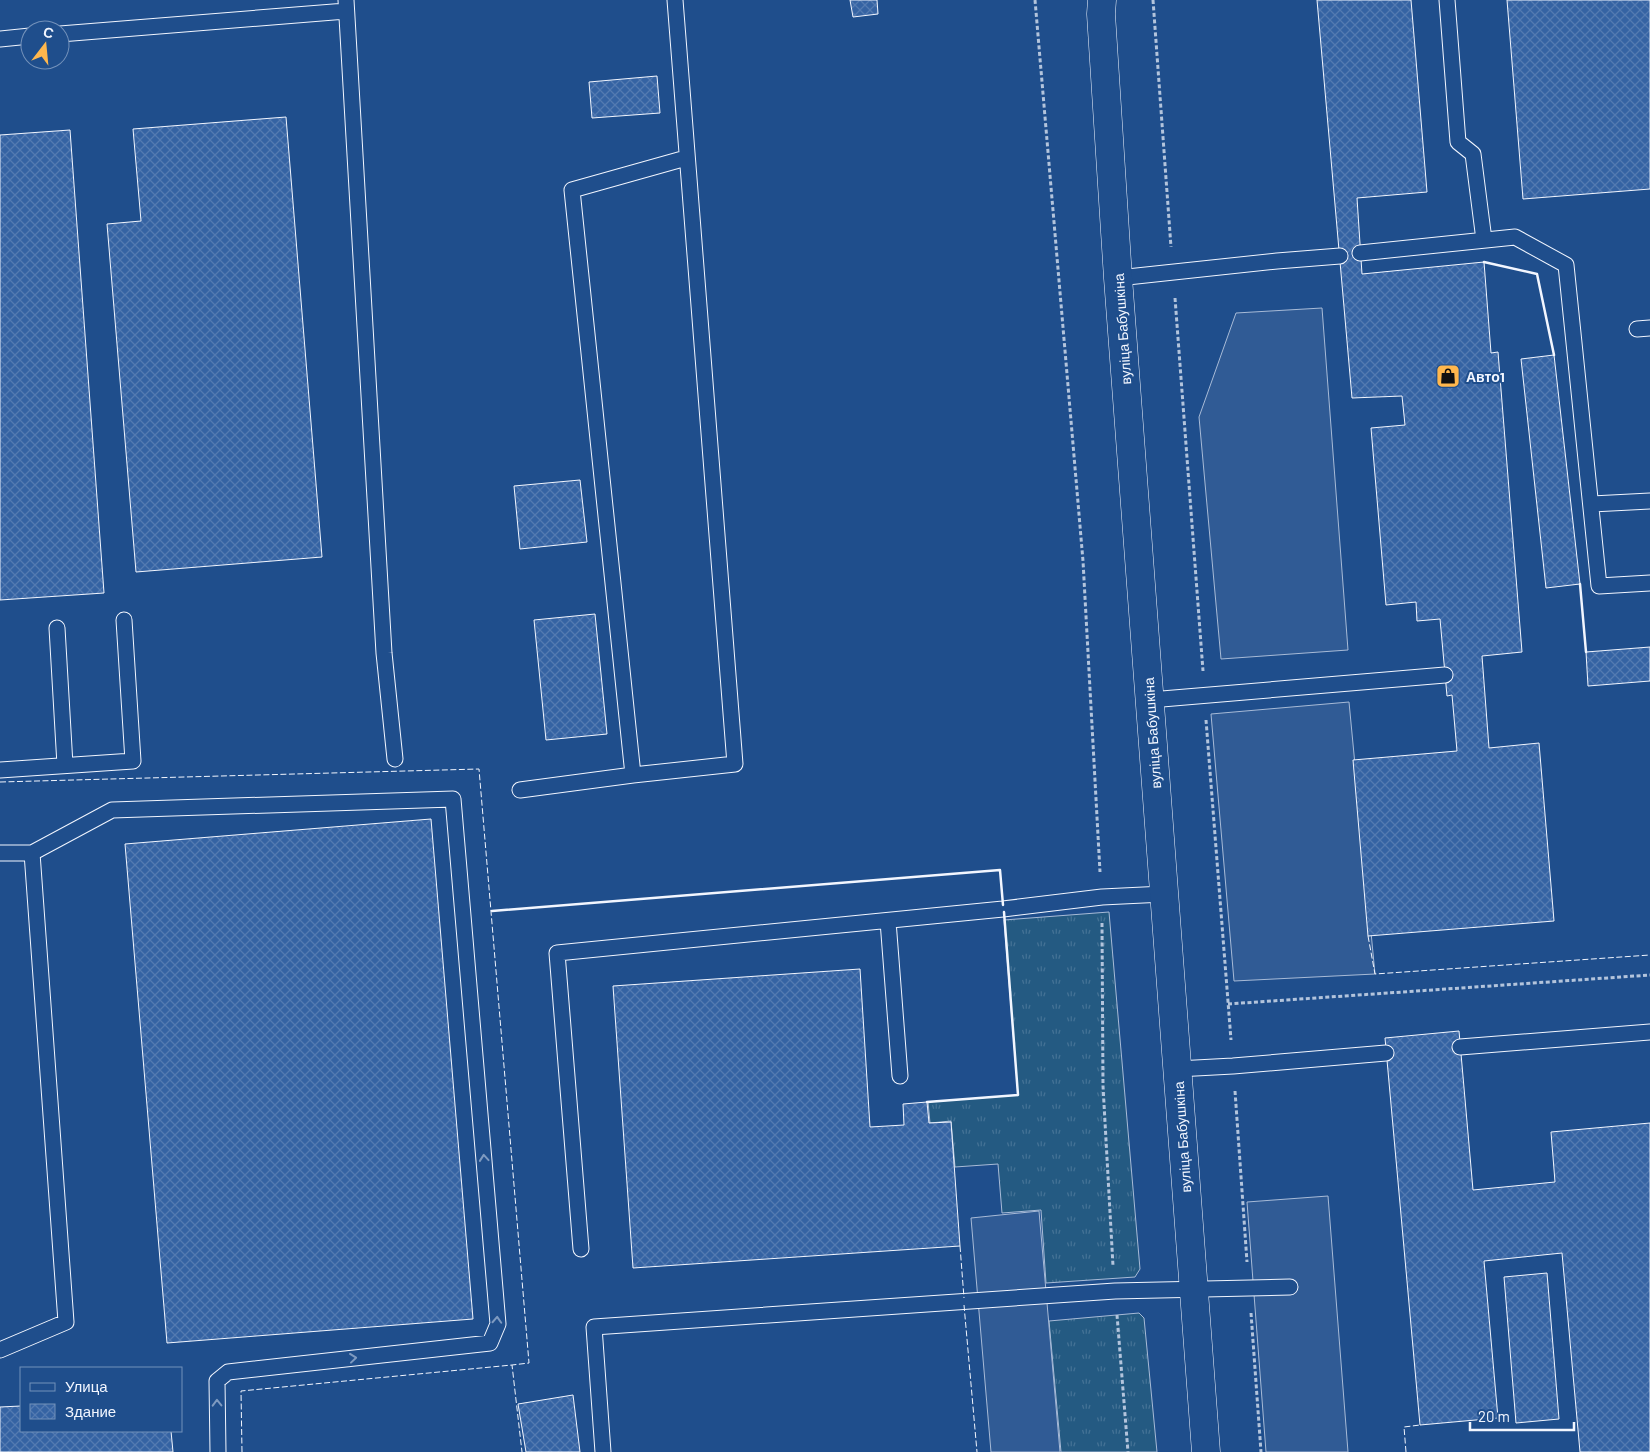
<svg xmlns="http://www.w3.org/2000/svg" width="1650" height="1452" viewBox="0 0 1650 1452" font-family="Barlow,sans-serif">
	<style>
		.grass { fill: url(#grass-tufts); stroke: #a8bbd7 }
		.parking { fill: #305b95; stroke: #a8bbd7 }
		.building { fill: url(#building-cross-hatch); stroke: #f2f6ff }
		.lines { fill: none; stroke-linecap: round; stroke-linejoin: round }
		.service-casing { stroke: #f2f6ff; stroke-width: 17 }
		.tertiary-casing { stroke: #f2f6ff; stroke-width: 29 }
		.path { stroke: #b3c4dc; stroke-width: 3; stroke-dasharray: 4 2.5; stroke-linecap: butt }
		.service { stroke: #1f4e8c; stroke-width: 15 }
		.tertiary { stroke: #1f4e8c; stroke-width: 28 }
		.fence { stroke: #f2f6ff; stroke-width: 1; stroke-dasharray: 6 2.5; stroke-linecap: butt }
		.wall { stroke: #f2f6ff; stroke-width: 2.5 }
		.oneway { stroke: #7e9ac0 }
		.labels { text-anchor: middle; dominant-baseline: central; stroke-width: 4; stroke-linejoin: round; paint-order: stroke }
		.street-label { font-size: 14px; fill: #f2f6ff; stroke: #1f4e8c }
		.poi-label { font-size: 14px; font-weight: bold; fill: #f2f6ff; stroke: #1f4e8c; text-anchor: start }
	</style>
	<defs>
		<pattern id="grass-tufts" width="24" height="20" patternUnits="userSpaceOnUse" patternTransform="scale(1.25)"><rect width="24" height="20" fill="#245a82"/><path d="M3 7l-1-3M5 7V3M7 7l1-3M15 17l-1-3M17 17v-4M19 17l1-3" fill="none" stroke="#447295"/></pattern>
		<pattern id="building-cross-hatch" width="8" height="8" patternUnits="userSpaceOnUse" patternTransform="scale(1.25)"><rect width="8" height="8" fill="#3563a3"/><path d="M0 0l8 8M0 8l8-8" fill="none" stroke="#537ab1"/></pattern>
	</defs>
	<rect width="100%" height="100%" fill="#1f4e8c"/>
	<!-- grass -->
	<path class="grass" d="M1109,912L1140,1269L1135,1277L1046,1283L1041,1210L1002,1213L998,1164L955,1167L951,1121L930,1123L928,1102L1018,1095L1004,920Z
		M1139,1313L1144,1318L1157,1452H1061L1049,1321Z"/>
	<!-- parking -->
	<path class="parking" d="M1322,308L1348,650L1221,659L1199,417L1236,313Z
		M1349,702L1375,974L1234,981L1211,714Z
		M1328,1196L1348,1452H1266L1247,1202Z
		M1039,1211L1060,1452H991L971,1218Z"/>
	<!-- building -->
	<path class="building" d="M850,0H877L878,14L853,17Z
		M1317,0H1411L1427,192L1357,198L1362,274L1484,262L1491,353L1498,352L1522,652L1482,656L1489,748L1539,743L1554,921L1368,936L1353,760L1457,751L1452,695L1447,696L1440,619L1417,621L1416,602L1386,605L1371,428L1405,425L1402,396L1352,398Z
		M1507,0H1650V189L1523,199Z
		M657,76L660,113L592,118L589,82Z
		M286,117L322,557L136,572L107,224L141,221L133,129Z
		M70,130L104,593L0,600V135Z
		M1554,355L1580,584L1546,588L1521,359Z
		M580,480L587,542L520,549L514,486Z
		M595,614L607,734L546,740L534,620Z
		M1650,647V681L1588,686L1586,652Z
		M431,819L473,1319L167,1343L125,844Z
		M860,969L870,1127L904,1125L903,1104L927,1102L929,1123L951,1122L960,1246L633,1268L613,986Z
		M1459,1031L1473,1190L1555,1182L1551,1132L1650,1123V1452H1580L1562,1253L1484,1261L1498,1418L1420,1425L1385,1038Z
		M1547,1273L1559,1419L1516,1423L1504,1277Z
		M573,1395L580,1452H526L518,1404Z
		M21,1406V1431H171L173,1452H0V1407Z"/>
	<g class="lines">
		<!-- service casing -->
		<g class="service-casing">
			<path id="service" d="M346,0L384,653L395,759
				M675,0L735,764L633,775L572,190L686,158
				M1447,0L1458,142L1473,154L1484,240
				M60,34L346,11
				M0,39L30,36
				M1360,253L1515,237L1566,265L1599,586L1650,583
				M1118,278L1277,261L1340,256
				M1637,329L1650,328
				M1592,504L1650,501
				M57,628L65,765
				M1150,700L1445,675
				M0,770L133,761L124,620
				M520,790L633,775
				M0,853H32L112,810L453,799L498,1324L490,1343L228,1372L217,1381L218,1452
				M888,921L900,1076
				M1460,1047L1650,1032
				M1177,1069L1233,1066L1386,1053
				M581,1249L557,953L1003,909L1102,897L1164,894
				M0,1350L66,1322L32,853
				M603,1452L594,1327L1115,1291L1290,1287"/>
		</g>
		<!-- tertiary casing -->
		<g class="tertiary-casing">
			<path id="tertiary" d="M1102,0L1101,14L1118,278L1206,1452"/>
		</g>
		<!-- path -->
		<path class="path" d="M1035,0L1083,561L1100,872
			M1153,0L1171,247
			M1175,298L1203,671
			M1206,720L1231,1040
			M1102,923L1103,1086L1113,1266
			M1228,1004L1650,975
			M1235,1091L1247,1262
			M1251,1313L1261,1452
			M1117,1315L1128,1452"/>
		<!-- service -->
		<use href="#service" class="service"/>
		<!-- tertiary -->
		<use href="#tertiary" class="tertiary"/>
		<!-- fence -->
		<path class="fence" d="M0,782L479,769L529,1363L512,1365
			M1368,936L1375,974L1650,955
			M960,1246L964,1298
			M964,1305L977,1452
			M242,1452L241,1391L512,1365L522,1452
			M1406,1452L1404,1427L1420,1425"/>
		<!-- wall -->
		<path class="wall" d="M1484,262L1537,274L1554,355
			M1580,584L1586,652
			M492,911L1000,870L1003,905
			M927,1102L1018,1095L1004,912"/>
	</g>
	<!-- one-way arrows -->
	<defs><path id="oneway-chevron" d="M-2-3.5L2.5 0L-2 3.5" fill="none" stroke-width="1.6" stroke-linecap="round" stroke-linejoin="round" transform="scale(1.25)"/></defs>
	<g class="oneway">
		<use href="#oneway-chevron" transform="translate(484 1158) rotate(-95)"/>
		<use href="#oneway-chevron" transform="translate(497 1320) rotate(-87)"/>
		<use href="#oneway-chevron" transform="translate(353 1358) rotate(-6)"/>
		<use href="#oneway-chevron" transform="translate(217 1403) rotate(-91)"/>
	</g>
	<!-- icons -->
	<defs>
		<g id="shop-square" transform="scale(1.25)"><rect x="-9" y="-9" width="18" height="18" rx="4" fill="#ffb74d" stroke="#1f4e8c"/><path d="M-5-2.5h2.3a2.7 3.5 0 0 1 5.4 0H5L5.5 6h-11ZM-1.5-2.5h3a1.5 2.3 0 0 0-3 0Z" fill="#111"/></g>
	</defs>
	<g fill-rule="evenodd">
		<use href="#shop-square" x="1448" y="376"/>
	</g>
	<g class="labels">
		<!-- street labels -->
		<g class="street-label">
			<text transform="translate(1122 329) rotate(-94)">вуліца Бабушкіна</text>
			<text transform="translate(1152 733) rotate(-94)">вуліца Бабушкіна</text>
			<text transform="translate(1182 1137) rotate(-94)">вуліца Бабушкіна</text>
		</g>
		<!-- poi labels -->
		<g class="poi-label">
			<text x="1466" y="376">Авто1</text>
		</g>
	</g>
	<!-- legend -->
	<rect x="20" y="1367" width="162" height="65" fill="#1f4e8c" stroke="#7391ba"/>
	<rect x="30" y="1383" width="25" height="8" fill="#1f4e8c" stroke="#7391ba"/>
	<text x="65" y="1392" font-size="15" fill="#f2f6ff">Улица</text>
	<rect x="30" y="1404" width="25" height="15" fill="url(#building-cross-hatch)" stroke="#7391ba"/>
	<text x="65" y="1417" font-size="15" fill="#f2f6ff">Здание</text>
	<!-- north arrow -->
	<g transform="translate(45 45) rotate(16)"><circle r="24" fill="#1f4e8c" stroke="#7391ba"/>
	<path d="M0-4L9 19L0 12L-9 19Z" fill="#ffb74d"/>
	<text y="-8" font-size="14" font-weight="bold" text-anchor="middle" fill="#f2f6ff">С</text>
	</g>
	<!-- scale -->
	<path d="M1470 1422v8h104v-8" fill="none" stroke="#f2f6ff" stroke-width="2.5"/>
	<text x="1478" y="1422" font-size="15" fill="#f2f6ff" stroke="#1f4e8c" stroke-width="4" paint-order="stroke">20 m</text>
</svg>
